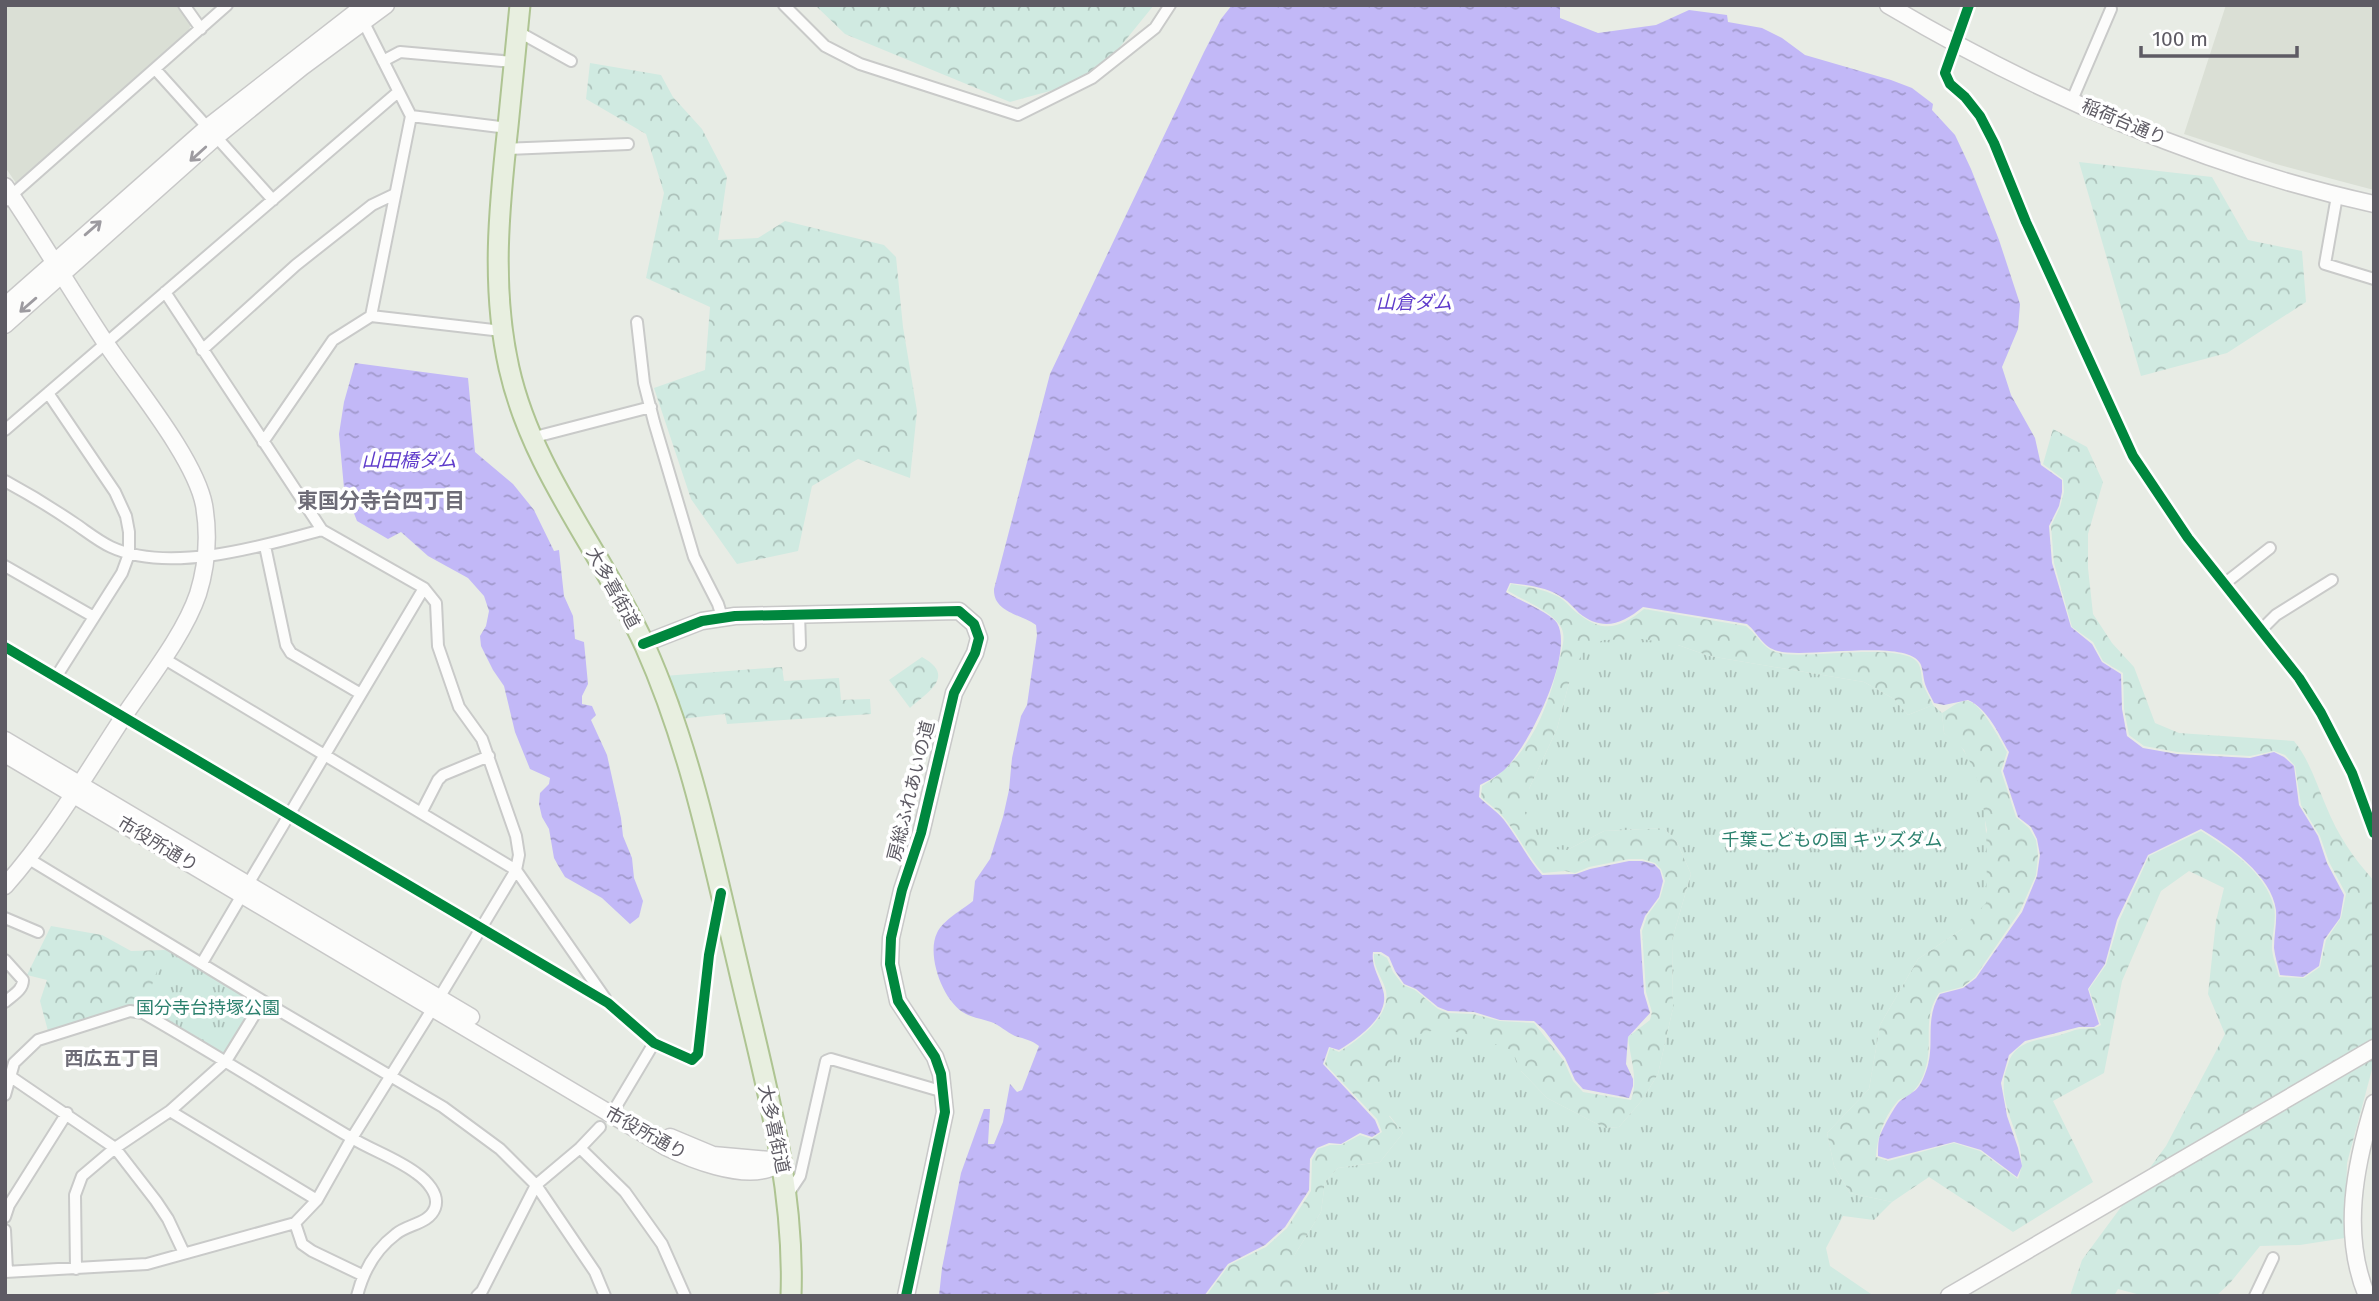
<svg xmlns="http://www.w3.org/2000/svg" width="2379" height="1301" viewBox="0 0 2379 1301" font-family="'Fira Sans','Noto Sans JP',sans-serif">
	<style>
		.education { fill: #dadfd5 }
		.forest { fill: url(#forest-crowns) }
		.park { fill: url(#park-tufts) }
		.water { fill: url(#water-ripples) }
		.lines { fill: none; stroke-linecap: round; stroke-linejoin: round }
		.street-casing { stroke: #c9cac9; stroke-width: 14 }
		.secondary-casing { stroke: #c8c8c8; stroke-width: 19 }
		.highway-casing { stroke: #aec492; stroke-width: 23 }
		.street { stroke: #fcfcfb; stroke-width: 10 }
		.secondary { stroke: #fcfcfb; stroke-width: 16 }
		.highway { stroke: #e8efe0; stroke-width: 19 }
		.cycleway-casing { stroke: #fff; stroke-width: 15 }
		.cycleway { stroke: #00873e; stroke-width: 10 }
		.oneway { stroke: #9d9ba0 }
		.labels { text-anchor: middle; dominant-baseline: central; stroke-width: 7; stroke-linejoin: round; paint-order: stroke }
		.street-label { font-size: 18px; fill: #5e5b64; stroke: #fff }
		.park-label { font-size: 18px; fill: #2d826f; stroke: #fff }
		.water-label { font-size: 19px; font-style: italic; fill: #5f3ccb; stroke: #fff }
		.neighbourhood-label { font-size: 19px; font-weight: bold; fill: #6e6c77; stroke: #fff }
		.quarter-label { font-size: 21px; font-weight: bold; fill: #6e6c77; stroke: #fff }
	</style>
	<defs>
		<pattern id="forest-crowns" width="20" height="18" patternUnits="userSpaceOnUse" patternTransform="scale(1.75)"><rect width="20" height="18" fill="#d0eae1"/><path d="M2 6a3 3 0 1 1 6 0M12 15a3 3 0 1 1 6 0" fill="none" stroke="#acc1ba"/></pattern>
		<pattern id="park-tufts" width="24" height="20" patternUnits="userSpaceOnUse" patternTransform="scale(1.75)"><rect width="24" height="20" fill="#d0eae1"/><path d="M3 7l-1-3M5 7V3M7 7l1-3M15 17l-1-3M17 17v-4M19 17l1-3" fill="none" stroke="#acc1ba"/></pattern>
		<pattern id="water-ripples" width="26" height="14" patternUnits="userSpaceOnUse" patternTransform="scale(1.75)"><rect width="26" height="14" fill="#c2b8f7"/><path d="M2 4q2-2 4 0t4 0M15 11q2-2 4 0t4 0" fill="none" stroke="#a199cc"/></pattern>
	</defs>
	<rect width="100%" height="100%" fill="#e8ece5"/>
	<!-- education -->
	<path class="education" d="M5,5H177L191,24L188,33L16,183L5,167Z
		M2226,5H2374V190L2276,164L2184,134Z"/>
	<!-- forest -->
	<path class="forest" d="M815,5H1154L1094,79L1010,102L845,34Z
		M590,63L661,75L673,97L702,129L727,177L718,240L758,238L785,221L884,245L896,257L903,327L917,411L910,478L858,459L812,486L798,551L737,564L691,499L654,388L705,370L710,307L646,278L664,193L646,134L586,99Z
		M2079,162L2212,177L2248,240L2302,251L2306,302L2227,353L2141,376Z
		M2053,429L2087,447L2103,482L2088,534V568L2093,614L2112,643L2134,667L2155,723L2179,733L2294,741C2310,761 2316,783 2326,806C2338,836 2353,857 2374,881V1062L2347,1163L2345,1238L2300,1245L2260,1246L2230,1283L2216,1296H2144L2118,1289L2114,1296H2070L2082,1260L2166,1146L2225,1034L2208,994L2216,921L2224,888L2189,871L2161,891L2122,981L2104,1073L2053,1101L2093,1182L2013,1232L1929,1177L1892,1202L1850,1193L1834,1166L1827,1133L1869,1089L1880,1025L1918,959L1962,929L1987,830L1977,782L1964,750L1944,733L1942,713C1950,708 1959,700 1968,701C1982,704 2000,740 2007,752L2001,771L2016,817L2029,828L2036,840L2038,855L2036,875L2020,911L1975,977L1962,987L1939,993C1920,1022 1936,1044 1923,1076C1919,1085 1914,1092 1906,1097C1901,1099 1900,1098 1897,1102C1883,1118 1877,1138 1876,1157L1888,1161L1954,1143L1980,1151L2018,1179C2033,1144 1994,1109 2006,1070C2008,1066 2009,1059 2012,1055C2023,1039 2042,1040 2060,1035C2067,1033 2073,1030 2080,1029C2089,1028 2093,1030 2101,1025L2089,989L2106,965L2119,921L2149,856L2201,831C2230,849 2265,872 2274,907C2277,921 2271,936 2272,950C2273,959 2277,968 2279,977L2304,978L2320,967L2326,940L2341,918L2346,894L2329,862L2320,836L2301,805L2295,766L2285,755L2274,751L2250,756L2177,752L2144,746L2129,735L2124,709L2123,673L2103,661L2093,642L2072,627L2054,563L2051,526L2060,507L2064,492L2063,479L2043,464Z
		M1511,584C1528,587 1544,589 1559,597C1567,602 1572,610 1580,615C1604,634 1622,627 1644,609L1746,626C1759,636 1762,649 1779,653C1805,660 1904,641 1918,663C1922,669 1921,678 1923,685C1926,691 1930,698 1933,705L1908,715L1894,699L1864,682L1709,656L1678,645L1569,683L1557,729L1529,789L1567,850L1604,831L1664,828L1677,842L1691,874L1672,940L1673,1008L1658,1074L1643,1099L1619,1127L1605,1128L1547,1098L1521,1071L1389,1116L1403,1133L1380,1162L1338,1168L1325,1182L1321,1212L1294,1256L1300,1294L1305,1296H1206L1229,1265L1266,1247L1287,1228L1311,1191L1312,1160L1318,1149L1330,1145H1341L1360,1135L1372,1139L1382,1132L1377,1119L1325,1064L1330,1048L1339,1052C1358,1040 1391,1017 1386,991C1383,978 1373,968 1374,954H1380L1387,958L1393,972L1403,985L1415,990L1438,1009L1448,1013L1473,1014L1500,1021L1534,1023L1564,1061L1573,1081L1583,1092L1631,1100C1639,1080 1630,1058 1628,1037L1650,1020L1652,1012L1646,992L1642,931L1647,916L1660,898L1665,881L1661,869L1655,863L1642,859H1629L1589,867L1575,873L1565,871L1543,873C1528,857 1519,836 1505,819C1499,811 1489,804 1481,797L1482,786C1526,761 1547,713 1558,665C1560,656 1565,642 1563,633C1561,615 1523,600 1508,591Z
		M922,657C956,676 929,691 910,708L889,680Z
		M782,667L784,681L839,678L841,700L870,699L871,714L727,724L725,714L680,719L664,676Z
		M51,926L102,935L131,951L164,950L182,964L144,1008L137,1006L129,1007L48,1031L40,1001L47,980L27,975Z"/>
	<!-- park -->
	<path class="park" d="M1642,639L1678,645L1709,656L1864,682L1894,699L1908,715L1933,705L1942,713L1944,733C1951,738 1960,744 1964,751C1991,794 1987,855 1986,903L1962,929L1918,959L1880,1025L1869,1089L1827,1133L1834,1166L1850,1193L1892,1202L1874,1220L1843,1216L1826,1248L1830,1266L1874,1296H1673L1667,1291L1643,1296L1300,1294L1294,1280V1256L1321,1212L1325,1182L1338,1168L1380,1162L1403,1133L1373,1094C1380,1082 1386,1067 1394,1056C1428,1011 1468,1036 1512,1050L1521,1071L1547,1098L1605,1128L1619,1127L1643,1099L1658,1074L1673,1008L1672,940L1691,874L1677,842L1664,828L1604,831L1567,850L1554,849L1532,835L1525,812L1529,789L1557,729L1569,683L1583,651L1603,640Z
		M166,946L254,998L256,1005L225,1054L144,1007Z"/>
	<!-- water -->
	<path class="water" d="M1232,5H1560V18L1598,33L1656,25L1689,10L1727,15L1728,22L1762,28L1782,38L1805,55L1891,80L1912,88L1933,104L1932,110L1955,135L1971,169L1999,240L2020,304L2018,329L2002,367L2011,395L2035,438L2041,465L2062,480V492L2059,506L2049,526L2052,563L2071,627L2092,644L2102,662L2121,674L2122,709L2127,736L2143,748L2177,754L2250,758L2274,752L2284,757L2294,766L2299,805L2318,836L2327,863L2344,895L2340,918L2324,940L2319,966L2303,977L2280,975C2278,966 2275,957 2274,948C2274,936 2277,923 2276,910C2272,876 2228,845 2201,829L2148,855L2117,920L2105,964L2088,989L2099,1024L2094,1027H2079L2025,1041L2009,1055L2001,1083L2007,1116L2018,1148L2022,1166L2017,1177L1981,1150L1954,1142L1888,1159L1878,1156C1878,1151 1878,1144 1879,1139C1880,1133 1895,1105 1900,1101C1915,1090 1918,1092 1925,1074C1937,1046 1923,1021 1940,994L1963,988L1976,978L2022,912L2037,876L2040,855L2037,839L2031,827L2018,817L2003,771L2009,752C1998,733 1988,709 1968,700L1944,705L1934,703C1931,697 1927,690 1925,684C1923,677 1923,668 1920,663C1905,638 1805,659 1778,651C1762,647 1759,634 1747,624L1643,607C1622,624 1603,632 1579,613C1574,608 1569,602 1563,598C1548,587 1528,585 1510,583L1506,592C1518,600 1551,613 1557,623C1575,653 1528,749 1503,771C1497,776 1488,781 1480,785L1479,797C1487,805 1497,811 1504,820C1518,838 1527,858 1542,875L1576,874L1590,869L1629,861H1642L1654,864L1660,870L1663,881L1659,897L1645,916L1640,930L1644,993L1650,1013L1628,1037L1626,1064L1633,1079V1086L1629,1098L1583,1089L1575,1080L1565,1058L1544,1030L1534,1021L1500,1020L1474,1012L1448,1011L1438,1007L1416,989L1404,984L1395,971L1389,957L1381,952H1373C1371,966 1379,976 1383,990C1391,1016 1358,1038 1339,1050L1329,1047L1323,1064L1375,1120L1380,1132L1372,1137L1360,1133L1341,1144L1329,1143L1317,1148L1310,1159L1309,1190L1285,1227L1265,1245L1228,1264L1204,1296H939L942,1268L961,1173L984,1109H990L988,1144H994L1003,1122L1010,1084L1017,1092L1022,1090L1039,1046C1031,1040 1024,1039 1015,1036C1006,1032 1000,1025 991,1022C983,1019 974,1018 966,1014C943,1003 926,955 937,933C943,920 962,910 973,901L975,881L990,859L1003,817L1009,790L1012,758L1021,716L1027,705L1037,635L1036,625C1020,614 993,612 994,589L1050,374L1204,52L1221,19Z
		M355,363L468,378L475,452L513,484L534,510L554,551L559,550L564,596L573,616L575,639L584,642L588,684L582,696V704L592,706L596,715L591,720L607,755L621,818L623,836L632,858L634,878L643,901L639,917L630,924L602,898L565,877L559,867L554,858L549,829L542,817L539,804L540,793L549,784L550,778L530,769L515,732L504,686L493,670L481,646L480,636L486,626L489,611L484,596L468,578L428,556L401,532L388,539L357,521L344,488L339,434L344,402Z"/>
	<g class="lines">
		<!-- street casing -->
		<g class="street-casing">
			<path id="street" d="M184,5L201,29
				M784,5L825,46L860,64L1018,115L1092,78L1155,28L1170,5
				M1969,5L1945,73L1950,84L1965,97L1980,116L1994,143L2026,222L2133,456L2188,538L2299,678L2321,713L2352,773L2374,833
				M361,17L411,116L371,316
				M517,31L571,61
				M383,61L400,52L514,62
				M155,69L273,200
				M2072,100L2111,9
				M411,116L508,128
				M505,149L628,144
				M2337,196L2325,264L2374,279
				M5,201L227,5
				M165,292L322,530L424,588L436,603L438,646L459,707L482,739L516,836L519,855L516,870L439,998
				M637,322L644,383L654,422L694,557L718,604L722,617
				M202,350L296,265L372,205L395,194
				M48,393L115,492L126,516L129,532V554L122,573L56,677
				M5,430L398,92
				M531,438L651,407
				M263,442L333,340L371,316L502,331
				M5,481C29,494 52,508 74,523C86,531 98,541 111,547C169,574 263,546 322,530
				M265,546L286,645L291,653L361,694
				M5,566L94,617
				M2224,584L2270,548
				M799,613L800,645
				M2261,630L2276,615L2332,580
				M5,647L608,1003L654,1043L692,1060L698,1054L709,955L719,904
				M163,658L516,870L605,998
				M421,813L438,780L443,775L489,756
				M29,859L263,1001L443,1107L500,1149L536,1185L595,1272L605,1296
				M248,884L424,588
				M5,918L38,932
				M5,960L23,980C23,990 13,995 5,1002
				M202,963L242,895
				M11,1077L115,1148L156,1201L168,1219L184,1253
				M5,1095L14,1063L38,1040L130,1011L143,1013C213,1053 281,1096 350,1137C371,1150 396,1158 416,1173C426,1180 440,1194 435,1208C429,1224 408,1224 396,1234C376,1249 363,1272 357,1296
				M617,1105L654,1043
				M170,1111L317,1200
				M580,1148L625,1192L662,1244L685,1296
				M788,1194L800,1176L826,1061L831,1059L944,1092
				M5,1217L9,1205L67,1113
				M295,1223L302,1244L312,1251L362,1275
				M5,1230L7,1271
				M76,1269L75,1195L82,1176L115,1148L170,1111L226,1061L263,1001
				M5,1272L147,1264L295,1223L317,1200L352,1138L433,1008
				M477,1296L482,1291L536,1185L580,1148L600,1127
				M2255,1296L2273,1258"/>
		</g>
		<!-- secondary casing -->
		<g class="secondary-casing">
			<path id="secondary" d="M1888,5C2036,93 2205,167 2374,204
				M5,186C40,237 71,291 105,342C133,384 195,458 204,505C209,534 207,565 198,594C184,635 148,680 124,716C86,774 51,834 5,886
				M5,306L208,127L365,5
				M5,325L217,136L302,67L386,5
				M643,644L702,621L735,616L959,611L974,624L979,638L975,653L954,693L921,833L902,890L891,938L890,964L898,1001L935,1057L941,1074L945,1112L906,1296
				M5,740L471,1017
				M5,754L666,1147C692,1160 739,1178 768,1169C773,1168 778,1164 782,1161
				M670,1137L713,1155L782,1161
				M1949,1296L2374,1048
				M2367,1296C2341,1234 2355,1165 2374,1103"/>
		</g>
		<!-- highway casing -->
		<g class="highway-casing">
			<path id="highway" d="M520,5C516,46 512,86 508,126C499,207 491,288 509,368C532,471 602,552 645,646C691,749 713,861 739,970C764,1078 795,1184 791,1296"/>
		</g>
		<!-- street -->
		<use href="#street" class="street"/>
		<!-- secondary -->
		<use href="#secondary" class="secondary"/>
		<!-- highway -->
		<use href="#highway" class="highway"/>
		<!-- cycleway casing -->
		<g class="cycleway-casing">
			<path id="cycleway" d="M1969,5L1945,73L1950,84L1965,97L1980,116L1994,143L2026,222L2133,456L2188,538L2299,678L2321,713L2352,773L2374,833
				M643,644L702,621L735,616L959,611L974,624L979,638L975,653L954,693L921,833L902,890L891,938L890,964L898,1001L935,1057L941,1074L945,1112L906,1296
				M5,647L608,1003L654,1043L692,1060L698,1054L709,955L721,893"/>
		</g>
		<!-- cycleway -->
		<use href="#cycleway" class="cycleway"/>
	</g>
	<!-- one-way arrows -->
	<defs><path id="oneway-shaft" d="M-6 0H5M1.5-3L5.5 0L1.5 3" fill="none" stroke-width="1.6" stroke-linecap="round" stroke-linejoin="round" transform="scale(1.75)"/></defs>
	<g class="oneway">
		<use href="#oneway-shaft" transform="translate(198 154) rotate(138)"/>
		<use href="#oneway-shaft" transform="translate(93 228) rotate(-41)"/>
		<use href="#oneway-shaft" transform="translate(28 305) rotate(139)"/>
	</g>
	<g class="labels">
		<!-- street labels -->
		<g class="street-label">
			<text transform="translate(2124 122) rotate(23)">稲荷台通り</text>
			<text transform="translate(613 588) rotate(61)">大多喜街道</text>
			<text transform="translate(911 791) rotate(-76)">房総ふれあいの道</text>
			<text transform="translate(158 844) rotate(31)">市役所通り</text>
			<text transform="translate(774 1129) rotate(78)">大多喜街道</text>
			<text transform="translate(646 1133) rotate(29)">市役所通り</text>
		</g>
		<!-- park labels -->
		<g class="park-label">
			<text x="1832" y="840">千葉こどもの国 キッズダム</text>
			<text x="208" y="1008">国分寺台持塚公園</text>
		</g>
		<!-- water labels -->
		<g class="water-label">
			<text x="1414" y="302">山倉ダム</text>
			<text x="409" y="460">山田橋ダム</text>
		</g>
		<!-- neighbourhood labels -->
		<g class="neighbourhood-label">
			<text x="112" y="1058">西広五丁目</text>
		</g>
		<!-- quarter labels -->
		<g class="quarter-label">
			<text x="381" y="501">東国分寺台四丁目</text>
		</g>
	</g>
	<!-- border -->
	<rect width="2379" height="1301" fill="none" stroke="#5e5b64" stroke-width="14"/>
	<!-- scale -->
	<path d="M2141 46v10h156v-10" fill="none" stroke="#5e5b64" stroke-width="3.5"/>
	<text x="2152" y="46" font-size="21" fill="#5e5b64" stroke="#ffffff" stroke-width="5" paint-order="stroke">100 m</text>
</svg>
